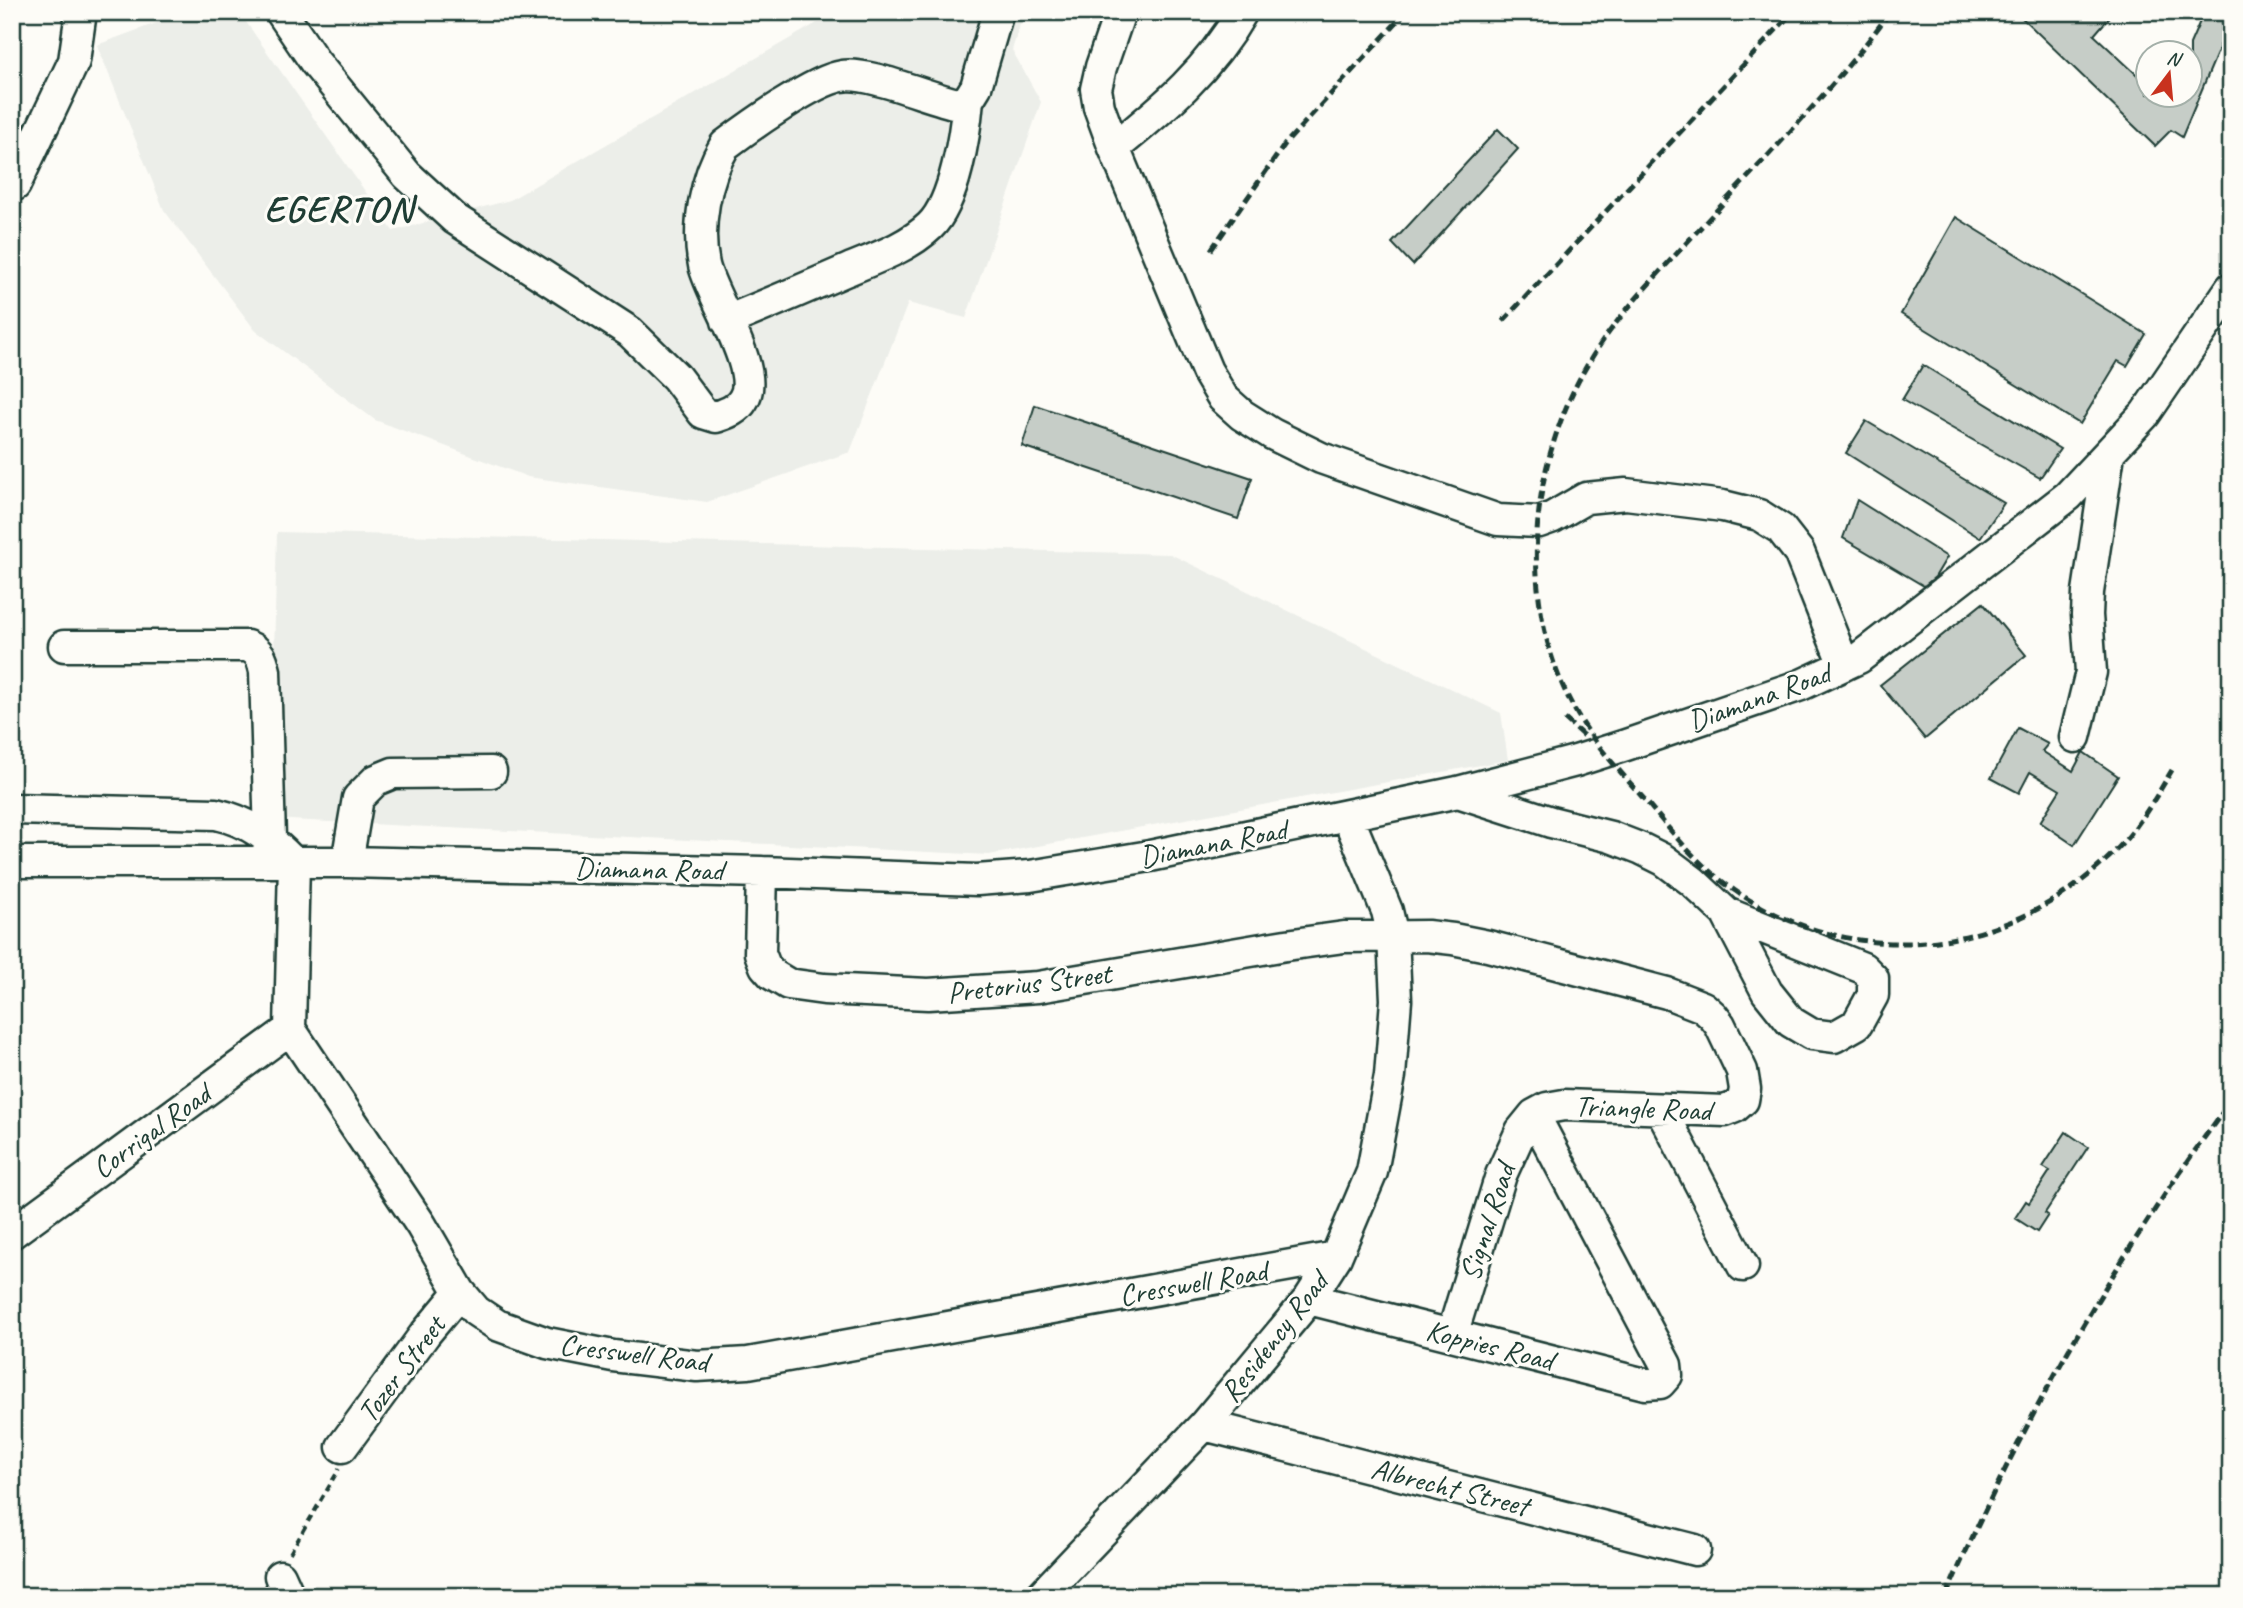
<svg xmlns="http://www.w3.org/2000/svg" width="2243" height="1608" viewBox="0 0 2243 1608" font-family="Caveat,sans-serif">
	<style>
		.built { fill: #eceee9 }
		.building { fill: #c6cdc7; stroke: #1f3d34; stroke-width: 2 }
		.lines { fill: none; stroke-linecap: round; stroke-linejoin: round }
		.minor-casing { stroke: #1f3d34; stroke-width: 35 }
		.path { stroke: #1f3d34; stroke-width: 3.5; stroke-dasharray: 7 5; stroke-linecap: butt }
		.minor { stroke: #fdfcf7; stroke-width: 30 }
		.rail { stroke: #1f3d34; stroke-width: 5; stroke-dasharray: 10 5; stroke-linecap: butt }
		.labels { text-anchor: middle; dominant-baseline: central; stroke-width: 6; stroke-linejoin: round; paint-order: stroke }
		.street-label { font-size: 30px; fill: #1f3d34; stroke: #fdfcf7 }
		.district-label { font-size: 37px; font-weight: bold; letter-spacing: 2px; fill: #1f3d34; stroke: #fdfcf7 }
	</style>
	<rect width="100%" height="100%" fill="#fdfcf7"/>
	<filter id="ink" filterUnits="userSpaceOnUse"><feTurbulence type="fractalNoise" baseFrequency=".0143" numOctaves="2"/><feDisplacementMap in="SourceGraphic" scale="14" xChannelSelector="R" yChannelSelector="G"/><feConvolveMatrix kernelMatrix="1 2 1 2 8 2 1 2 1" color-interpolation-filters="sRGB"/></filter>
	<g filter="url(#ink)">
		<!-- built -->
		<path class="built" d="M186,12H239L393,231L510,200L836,12H1024L1012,50L1041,102L966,318L908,303L850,452L707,502L528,477L375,420L255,330L164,210L97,45Z
			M277,532L1170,554L1501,713L1508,760L989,855L270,819Z"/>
		<!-- building -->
		<path class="building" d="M2016,12H2114L2094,35L2148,85V94H2190V44L2204,12H2231V20L2182,137L2171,130L2155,146Z
			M1498,129L1518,149L1413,265L1392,243Z
			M1956,217L2146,334L2127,366L2118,361L2080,424L1901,314Z
			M1923,365L2060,449L2040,478L1902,400Z
			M1035,405L1252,478L1238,519L1022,446Z
			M1866,421L2004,503L1980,538L1846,453Z
			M1857,500L1947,557L1935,577L1924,586L1843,538Z
			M1983,603L2026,655L1925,739L1880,685Z
			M2018,728L2048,744L2042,751L2073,771L2083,752L2118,776L2074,845L2040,822L2060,790L2030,772L2019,793L1991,778Z
			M2066,1132L2088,1147L2045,1213L2048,1215L2037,1232L2015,1218L2026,1201L2029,1203L2050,1171L2043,1167Z"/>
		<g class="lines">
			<!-- minor casing -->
			<g class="minor-casing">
				<path id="minor" d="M281,12L315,62L407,175L455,219L630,332L676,377L703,413L716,417C727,413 737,410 743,400C763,372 711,297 704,265C696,227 705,178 725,145C749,127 814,80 842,76C868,71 929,98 958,104L968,100L976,87L998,12
					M1120,12L1101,67L1096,89L1099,107L1114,148L1207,371L1223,398L1242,415L1272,434L1321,458L1498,520L1539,522L1553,517L1586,498L1626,494L1723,506L1759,515L1781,529L1799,552L1844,665
					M1114,148C1165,107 1209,70 1242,12
					M15,185L74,61L81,12
					M727,321C766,305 806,288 845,271C873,259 907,248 930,226C955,202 965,134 968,100
					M64,646H247C260,651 262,658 265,671L270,838
					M2075,737L2091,672L2087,615L2088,592L2109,454
					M1458,792L1551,822L1611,837L1642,849L1664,860L1692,881L1726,913L1863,968L1873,978V995L1857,1024L1834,1037L1811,1034L1791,1022L1767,992L1726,913
					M12,809L216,814C251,822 270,838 294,863L290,1029L421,1225L460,1292L476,1311L497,1325L547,1343L613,1356L697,1366L748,1363L1336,1257
					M12,862H347L762,872L977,880L1030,876L1150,856L1458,792L1576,761L1626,745L1801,685L1859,658L2068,496L2145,414L2231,288
					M347,862L358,798L376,780L393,773L491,772
					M762,872L760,953L765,966L773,975L788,984L824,989L928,994L1038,987L1286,945L1344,937L1427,936L1453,939L1488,946L1667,993L1703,1007L1713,1016L1720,1025L1742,1071L1745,1089L1743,1100L1735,1107L1725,1111L1564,1105L1547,1108L1534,1115L1666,1365L1667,1375L1660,1383L1645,1384L1309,1299
					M1661,1109L1743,1266
					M12,1233L290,1029
					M1452,1335L1501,1175L1521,1131L1534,1115
					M1204,1425L1695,1550
					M342,1447L425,1334L460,1292
					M280,1576L289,1596
					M1041,1596L1204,1425L1309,1299L1336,1257L1372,1172L1390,1076L1396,1000L1393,936L1387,911L1348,817"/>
			</g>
			<!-- path -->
			<path class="path" d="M290,1553L339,1469"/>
			<!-- minor -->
			<use href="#minor" class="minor"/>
			<!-- rail -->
			<path class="rail" d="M1890,12C1831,93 1758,165 1690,239C1629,306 1582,351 1554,441C1526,528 1530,632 1576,712C1594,744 1620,771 1644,799C1672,832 1698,866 1734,890C1852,971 2002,958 2106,860C2134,835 2153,802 2172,770
				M1211,250L1285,144L1406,12
				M1503,321L1793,12
				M1565,719L1587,739
				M1946,1596C2022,1421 2117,1254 2231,1101"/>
		</g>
	</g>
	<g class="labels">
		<!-- street labels -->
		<g class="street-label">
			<text transform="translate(1759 697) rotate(-20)">Diamana Road</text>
			<text transform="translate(1213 843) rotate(-11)">Diamana Road</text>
			<text transform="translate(649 869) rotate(1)">Diamana Road</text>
			<text transform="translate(1029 983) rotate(-7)">Pretorius Street</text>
			<text transform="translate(1643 1108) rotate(2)">Triangle Road</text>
			<text transform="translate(151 1131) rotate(-36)">Corrigal Road</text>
			<text transform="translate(1487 1222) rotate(-72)">Signal Road</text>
			<text transform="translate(1193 1283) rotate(-10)">Cresswell Road</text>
			<text transform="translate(1274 1337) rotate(-52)">Residency Road</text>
			<text transform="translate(1490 1345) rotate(14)">Koppies Road</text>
			<text transform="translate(634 1353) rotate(7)">Cresswell Road</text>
			<text transform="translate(401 1369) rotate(-53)">Tozer Street</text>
			<text transform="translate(1450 1487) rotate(14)">Albrecht Street</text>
		</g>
		<!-- district labels -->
		<g class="district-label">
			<text x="339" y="208">EGERTON</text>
		</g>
	</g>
	<!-- margin -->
	<rect width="2243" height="1608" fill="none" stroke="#fdfcf7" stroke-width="42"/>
	<rect x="21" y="21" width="2201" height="1566" fill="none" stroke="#1f3d34" stroke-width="2.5" filter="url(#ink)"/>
	<!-- north arrow -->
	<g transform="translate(2169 74) rotate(16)"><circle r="33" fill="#fdfcf7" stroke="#a4b0a9" stroke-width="2"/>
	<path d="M0-5L12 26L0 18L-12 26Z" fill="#c8321e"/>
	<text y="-10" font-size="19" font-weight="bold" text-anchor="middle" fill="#1f3d34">N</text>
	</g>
</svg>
